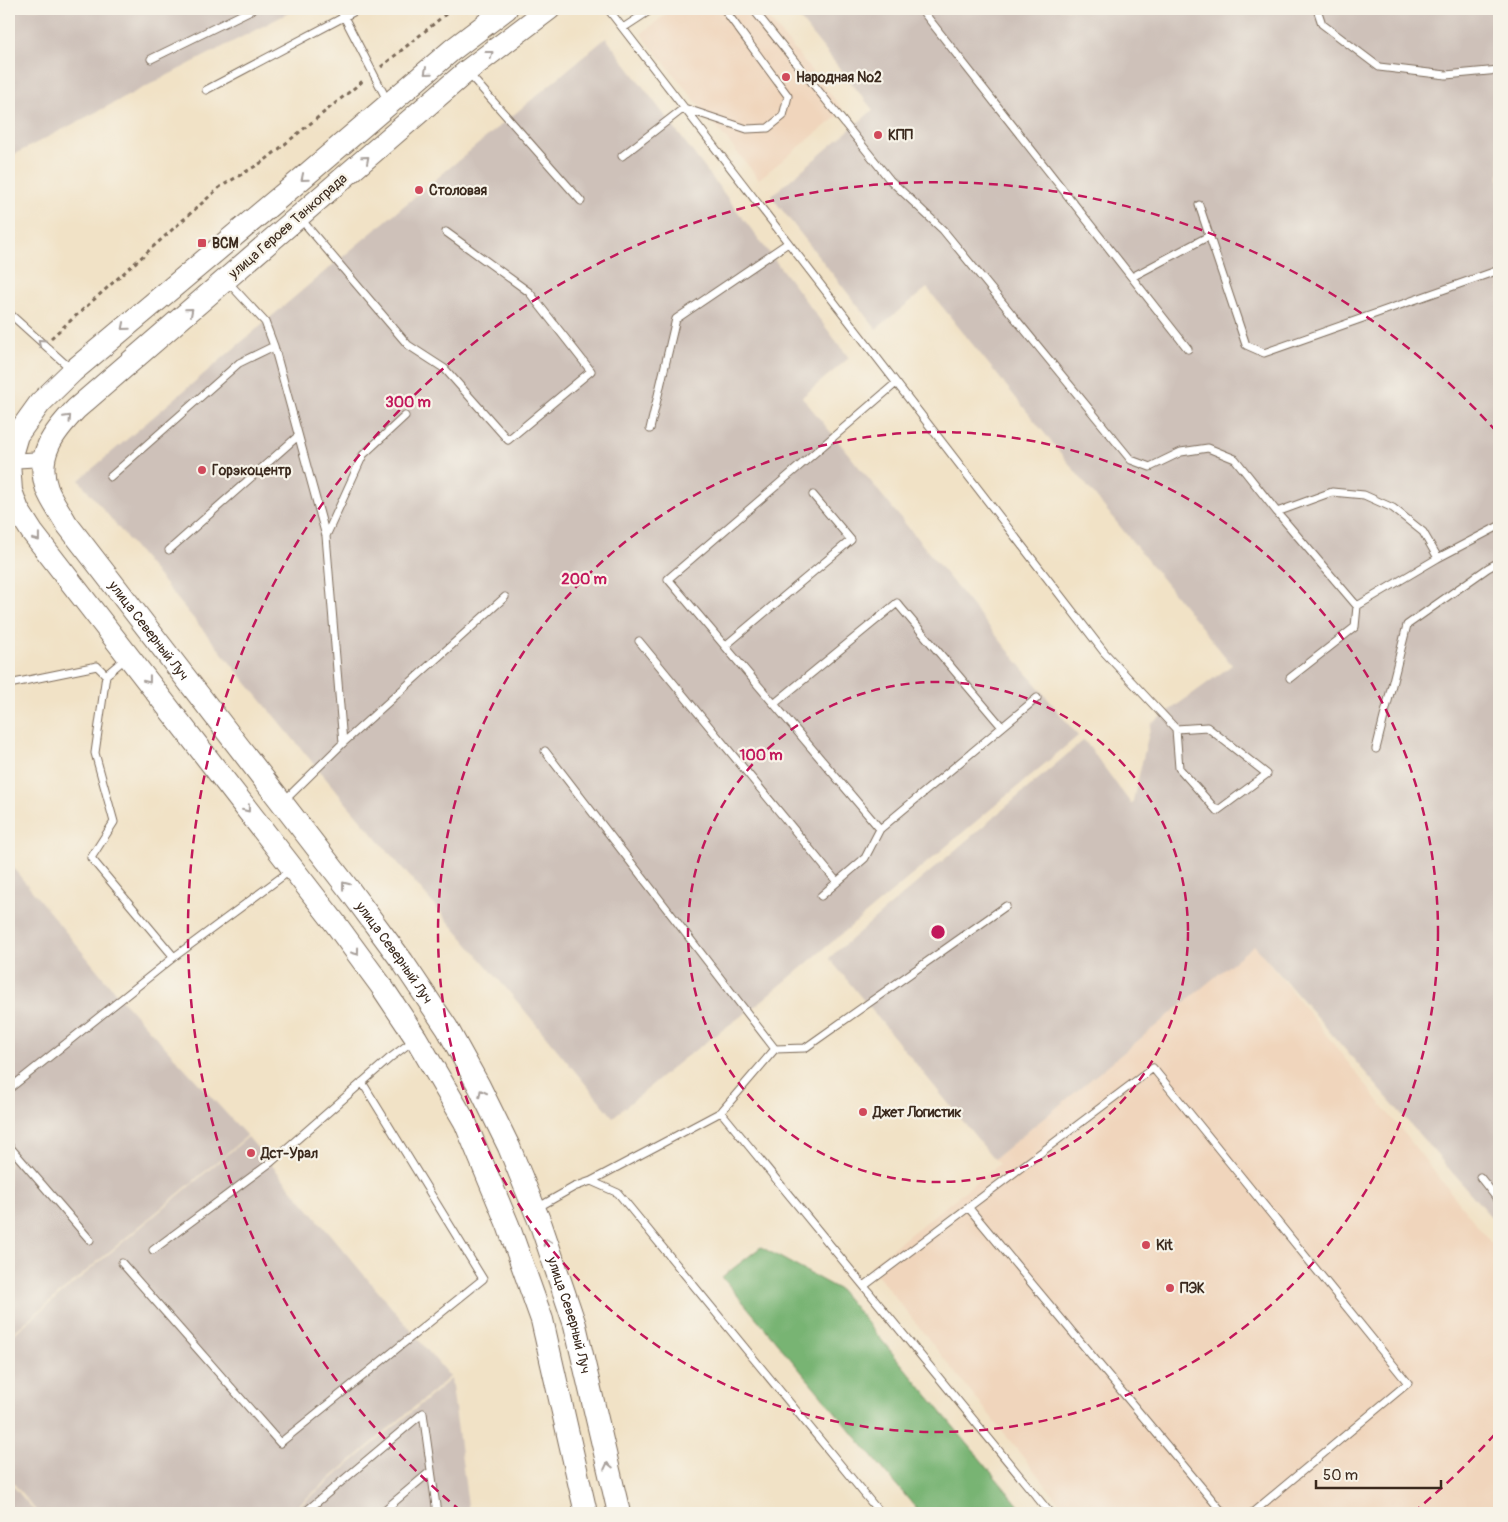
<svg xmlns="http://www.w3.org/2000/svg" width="1508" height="1522" viewBox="0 0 1508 1522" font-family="Pangolin,sans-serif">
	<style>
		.built { fill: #f0d5bc }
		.industrial { fill: #cec1b9 }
		.forest { fill: #78b473; stroke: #5a6f48 }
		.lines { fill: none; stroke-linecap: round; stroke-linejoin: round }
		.service-casing { stroke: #7b6a59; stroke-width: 9 }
		.minor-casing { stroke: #7b6a59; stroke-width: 16 }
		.primary-casing { stroke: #7b6a59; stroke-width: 24 }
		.path { stroke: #7b6a59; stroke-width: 3; stroke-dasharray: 4 4; stroke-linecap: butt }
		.service { stroke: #fff; stroke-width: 7 }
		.minor { stroke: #fff; stroke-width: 14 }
		.primary { stroke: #fff; stroke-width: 22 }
		.oneway { stroke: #a79f9a }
		.ring { fill: none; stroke: #c2185b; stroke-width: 2.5; stroke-dasharray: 9 6 }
		.poi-dot { fill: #d1495b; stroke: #f7f3e8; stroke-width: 2 }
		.labels { text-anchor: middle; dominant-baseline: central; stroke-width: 4.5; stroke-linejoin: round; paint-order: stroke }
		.poi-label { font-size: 14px; font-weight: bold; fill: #3b2a1e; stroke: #f7f3e8; text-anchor: start }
		.street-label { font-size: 14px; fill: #3b2a1e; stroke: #f7f3e8 }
		.centre { fill: #c2185b; stroke: #f7f3e8; stroke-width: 2.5 }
		.ring-label { font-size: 15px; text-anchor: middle; font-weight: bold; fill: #c2185b; stroke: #f7f3e8; stroke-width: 4.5; stroke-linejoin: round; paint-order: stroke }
	</style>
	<rect width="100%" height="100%" fill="#f7f3e8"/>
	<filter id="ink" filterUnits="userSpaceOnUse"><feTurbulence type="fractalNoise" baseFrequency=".02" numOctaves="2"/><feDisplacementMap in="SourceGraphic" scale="10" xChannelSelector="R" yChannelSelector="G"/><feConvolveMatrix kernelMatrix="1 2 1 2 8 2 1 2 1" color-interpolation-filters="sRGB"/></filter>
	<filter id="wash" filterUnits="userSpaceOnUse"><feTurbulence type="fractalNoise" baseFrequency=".0096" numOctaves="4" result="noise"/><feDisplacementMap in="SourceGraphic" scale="20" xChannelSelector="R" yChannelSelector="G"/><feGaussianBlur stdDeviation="1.12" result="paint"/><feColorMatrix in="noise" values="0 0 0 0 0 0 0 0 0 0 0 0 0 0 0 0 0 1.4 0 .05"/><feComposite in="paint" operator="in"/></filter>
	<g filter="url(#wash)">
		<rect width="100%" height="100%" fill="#f1e2c6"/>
		<!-- built -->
		<path class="built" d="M672,9H761L844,111L759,179L641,34Z
			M1254,944L1499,1253V1513H1068L870,1266L999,1164L994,1159Z"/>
		<!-- industrial -->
		<path class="industrial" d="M9,9H296L9,157Z
			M792,9H1499V1226L1254,945L994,1159L829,958L1084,740L1132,805L1151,724L1232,665L927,288L876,329L771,196L873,110Z
			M606,38L849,358L802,397L1078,736L794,974L759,1003L683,1059L613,1117L505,987L347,804L79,480L311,283Z
			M9,863L121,999L247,1136L9,1336Z
			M248,1137L450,1377L289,1513H38L9,1478V1338Z
			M451,1379L469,1513H291Z
			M9,1481L36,1513H9Z"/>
		<!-- forest -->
		<path class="forest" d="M761,1247L840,1290L1025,1513H920L722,1277Z"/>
	</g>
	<g filter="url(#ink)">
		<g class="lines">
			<!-- service casing -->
			<g class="service-casing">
				<path id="service" d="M340,9L388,102
					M608,9L1104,652L1176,729L1179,768L1217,811L1267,774L1207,727L1176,729
					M753,9L890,180L943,230L1131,460L1150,467L1181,452L1208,448L1235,459L1277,512L1357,606L1438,558L1499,526
					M921,9L1188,349
					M1317,9L1322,24L1379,67L1446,75L1499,70
					M623,28L652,9
					M151,59L253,9
					M469,74L581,201
					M206,90L359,9
					M622,156L684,108L747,129L768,128L783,116L788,96L724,9
					M1199,205L1246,345L1264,353L1499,270
					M300,218L408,345L445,369L508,440L591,371L529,292L446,232
					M1132,277L1209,236
					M228,282L265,322L274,346L326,536L343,743
					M9,313L71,369
					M650,429L676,319L788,243
					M110,477L239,363L274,346
					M1277,512L1332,492L1364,495L1393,508L1423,532L1438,558
					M326,536L363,455L405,416
					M169,550L298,436
					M639,641L837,882
					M725,646L851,540L813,495
					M106,675L95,753L114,822L91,858L174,957
					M1290,678L1355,627L1357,606
					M9,684L97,666L106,675L126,658
					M774,704L897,603L1002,727
					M1376,749L1407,625L1488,568L1499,562
					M545,751L775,1049L721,1112L591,1181
					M285,800L343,743L505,597
					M880,829L668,579L896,383
					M821,896L865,858L880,829L1037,698
					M775,1049L805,1048L1006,906
					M9,1089L174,957L291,870
					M721,1112L1050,1513
					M9,1146L90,1240
					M1480,1177L1499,1201
					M968,1207L1223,1513
					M537,1208L574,1187L591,1181L618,1193L880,1513
					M153,1250L270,1163L390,1058L414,1040
					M122,1263L280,1443L483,1279L362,1082
					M864,1286L1153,1068L1408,1383L1252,1513
					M304,1513L423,1413L437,1513
					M381,1513L431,1471"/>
			</g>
			<!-- minor casing -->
			<g class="minor-casing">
				<path id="minor" d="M9,461L43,459"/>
			</g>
			<!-- primary casing -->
			<g class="primary-casing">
				<g id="primary">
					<path d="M506,9L452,50L292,187L73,371L40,403L17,435L9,462L11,491L18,510L32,532L335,923L382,987L416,1038L465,1122L508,1225L542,1320L586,1513"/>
					<path id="s1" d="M549,9L467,71L76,409C54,432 35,455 47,489C51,500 60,512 66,523L351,892L402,961L447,1028L479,1086L509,1147L541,1225L575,1325L619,1513"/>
				</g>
			</g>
			<!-- path -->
			<path class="path" d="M381,67L452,9
				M51,338L220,187L264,161L364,80"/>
			<!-- service -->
			<use href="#service" class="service"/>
			<!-- minor -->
			<use href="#minor" class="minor"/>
			<!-- primary -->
			<use href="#primary" class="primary"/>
		</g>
		<!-- one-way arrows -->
		<defs><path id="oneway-chevron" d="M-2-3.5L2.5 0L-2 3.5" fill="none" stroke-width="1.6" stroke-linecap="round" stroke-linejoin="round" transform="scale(1.25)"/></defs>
		<g class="oneway">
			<use href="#oneway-chevron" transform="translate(490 54) rotate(-37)"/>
			<use href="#oneway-chevron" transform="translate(427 72) rotate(139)"/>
			<use href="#oneway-chevron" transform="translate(366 159) rotate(-41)"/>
			<use href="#oneway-chevron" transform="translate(304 178) rotate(140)"/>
			<use href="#oneway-chevron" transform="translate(190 311) rotate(-41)"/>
			<use href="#oneway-chevron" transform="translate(125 327) rotate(140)"/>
			<use href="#oneway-chevron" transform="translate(41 342) rotate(-138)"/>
			<use href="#oneway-chevron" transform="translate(68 418) rotate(-47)"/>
			<use href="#oneway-chevron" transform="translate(37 538) rotate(52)"/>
			<use href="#oneway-chevron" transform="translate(148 680) rotate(52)"/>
			<use href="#oneway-chevron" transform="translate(247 809) rotate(52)"/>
			<use href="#oneway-chevron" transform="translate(345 885) rotate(-128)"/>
			<use href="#oneway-chevron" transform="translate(356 952) rotate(54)"/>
			<use href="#oneway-chevron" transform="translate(482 1093) rotate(-117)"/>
			<use href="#oneway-chevron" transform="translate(547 1242) rotate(-109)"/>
			<use href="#oneway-chevron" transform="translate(608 1466) rotate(-103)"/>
		</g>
	</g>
	<!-- distance rings -->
	<g class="ring">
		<circle cx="938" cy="932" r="250"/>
		<circle cx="938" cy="932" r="500"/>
		<path d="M1495 1434A750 750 0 0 1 1415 1511M461 1511A750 750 0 1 1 1495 430"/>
	</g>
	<!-- markers -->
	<g class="poi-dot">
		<circle cx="786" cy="77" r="5"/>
		<circle cx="878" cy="135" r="5"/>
		<circle cx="419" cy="190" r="5"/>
		<rect x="197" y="238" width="10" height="10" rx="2.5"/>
		<circle cx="202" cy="470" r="5"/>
		<circle cx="863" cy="1112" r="5"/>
		<circle cx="251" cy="1153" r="5"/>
		<circle cx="1146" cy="1245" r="5"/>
		<circle cx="1170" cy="1288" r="5"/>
	</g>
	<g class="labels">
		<!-- poi labels -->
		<g class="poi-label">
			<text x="796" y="77">Народная №2</text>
			<text x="888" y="135">КПП</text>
			<text x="429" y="190">Столовая</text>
			<text x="212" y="243">ВСМ</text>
			<text x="212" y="470">Горэкоцентр</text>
			<text x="873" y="1112">Джет Логистик</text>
			<text x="261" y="1153">Дст-Урал</text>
			<text x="1156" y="1245">Kit</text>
			<text x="1180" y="1288">ПЭК</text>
		</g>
		<!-- street labels -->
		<g class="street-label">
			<text transform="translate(288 226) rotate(-41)">улица Героев Танкограда</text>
			<text stroke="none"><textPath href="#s1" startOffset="885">улица Северный Луч</textPath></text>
			<text stroke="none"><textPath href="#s1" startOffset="1290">улица Северный Луч</textPath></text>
			<text stroke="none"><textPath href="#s1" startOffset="1695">улица Северный Луч</textPath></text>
		</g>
	</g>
	<circle cx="938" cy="932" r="8" class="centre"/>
	<g class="ring-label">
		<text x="408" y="407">300 m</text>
		<text x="584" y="584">200 m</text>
		<text x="761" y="760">100 m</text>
	</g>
	<!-- margin -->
	<rect width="1508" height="1522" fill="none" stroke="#f7f3e8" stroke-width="30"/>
	<!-- scale -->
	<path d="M1316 1480v8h125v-8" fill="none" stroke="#3b2a1e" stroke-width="2.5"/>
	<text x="1323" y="1480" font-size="15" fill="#3b2a1e" stroke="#f7f3e8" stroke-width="4" paint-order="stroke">50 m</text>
</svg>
